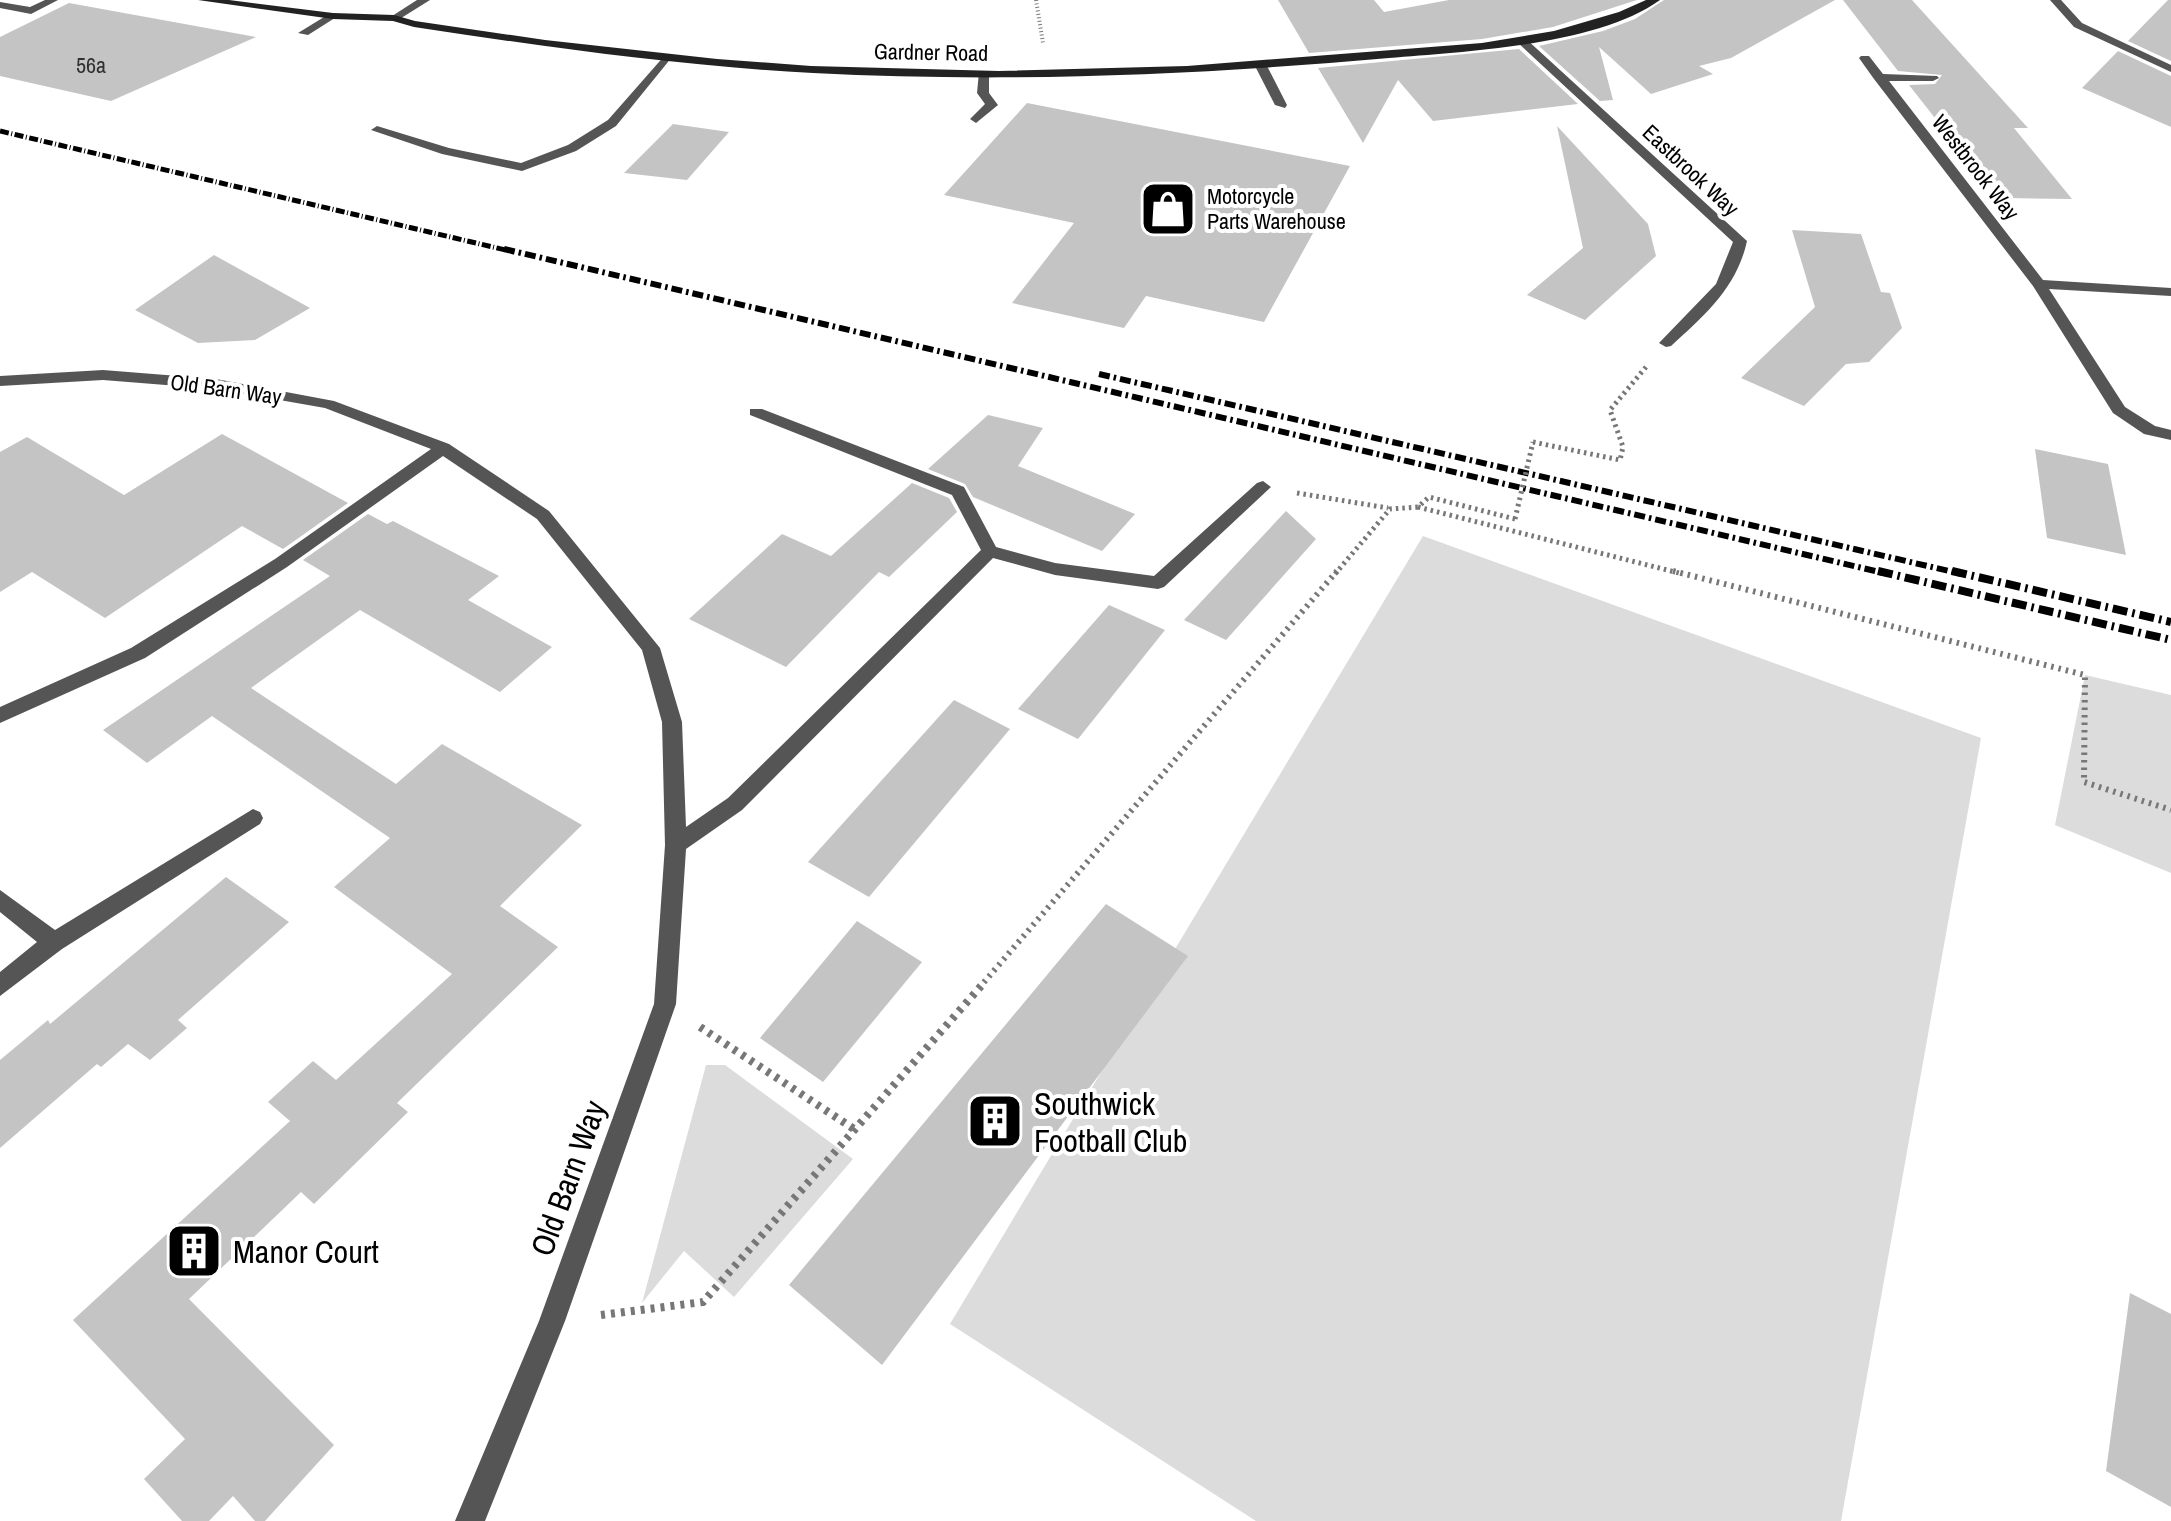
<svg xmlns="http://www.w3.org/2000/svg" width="2171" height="1521" viewBox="0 0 2171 1521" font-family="'Archivo Narrow',sans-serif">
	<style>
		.green { fill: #dcdcdc }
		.building { fill: #c4c4c4 }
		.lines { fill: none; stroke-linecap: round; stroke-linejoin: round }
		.path-far3 { stroke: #777; stroke-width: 4; stroke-dasharray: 1 2.5; stroke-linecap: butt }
		.path-far2 { stroke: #777; stroke-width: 5; stroke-dasharray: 2.5 4; stroke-linecap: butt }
		.path-far1 { stroke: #777; stroke-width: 6; stroke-dasharray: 2.5 5; stroke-linecap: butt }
		.path { stroke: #777; stroke-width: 8; stroke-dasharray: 4 6; stroke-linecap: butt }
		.lane { fill: #555; fill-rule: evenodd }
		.street { fill: #555; fill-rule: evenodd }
		.secondary { fill: #222; fill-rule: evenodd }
		.rail-far2 { stroke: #000; stroke-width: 5; stroke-dasharray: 9 2.5 1 2.5; stroke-linecap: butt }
		.rail-far1 { stroke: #000; stroke-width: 6; stroke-dasharray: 11 4 2.5 4; stroke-linecap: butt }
		.rail { stroke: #000; stroke-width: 8; stroke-dasharray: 15 5 2.5 5; stroke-linecap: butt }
		.path-bridge { stroke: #777; stroke-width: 5; stroke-dasharray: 2.5 4; stroke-linecap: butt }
		.labels { text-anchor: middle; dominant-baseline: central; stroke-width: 8; stroke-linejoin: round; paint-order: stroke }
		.far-street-label { font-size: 22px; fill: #000; stroke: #fff }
		.number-label { font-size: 22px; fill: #313131 }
		.far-poi-label { font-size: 22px; fill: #000; stroke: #fff; text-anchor: start }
		.near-poi-label { font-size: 32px; fill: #000; stroke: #fff; text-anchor: start }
		.near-street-label { font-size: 32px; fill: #000; stroke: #fff }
	</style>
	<rect width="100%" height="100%" fill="#fff"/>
	<!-- green -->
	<path class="green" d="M1423,536L1981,738L1841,1521H1256L950,1324Z
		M2085,675L2171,695V873L2055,825Z
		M706,1065H725L853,1159L734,1297L684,1251L642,1303Z"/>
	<!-- building -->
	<path class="building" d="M1278,0H1374L1384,12L1449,0H1637L1553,27L1482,39L1309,53Z
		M1664,0H1835L1731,58L1699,66L1713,74L1651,94L1599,47L1613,100L1600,101L1539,46L1603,31L1635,19Z
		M1843,0H1912L2028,128H2014L2072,199L2008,198L1952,127H1942L1909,85L1935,84L1942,75L1898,71Z
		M2168,0H2171V61L2128,41Z
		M69,3L256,37L111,101L0,76V37Z
		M1519,49L1578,104L1433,121L1398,80L1363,143L1318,68Z
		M2118,51L2171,76V127L2082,88Z
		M1027,103L1350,166L1264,322L1146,296L1124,328L1012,303L1074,223L944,195Z
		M673,124L729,132L687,180L624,173Z
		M1557,126L1648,224L1656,256L1585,320L1527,295L1583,248Z
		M1792,230L1861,234L1881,292L1890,293L1902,328L1869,362L1846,364L1804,406L1741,378L1815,307Z
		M214,255L310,308L255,340L198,343L135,310Z
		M988,415L1043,428L1018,466L1135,514L1102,551L973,497L965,484L928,469Z
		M222,434L348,503L283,549L242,526L105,618L32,572L0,592V452L27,437L124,495Z
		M2035,449L2108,464L2126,555L2047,538Z
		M912,483L949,498L957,512L889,577L879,572L786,667L689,619L782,534L831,556Z
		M1286,511L1316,539L1226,640L1184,620Z
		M368,514L387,524L393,521L499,576L468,600L552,647L500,692L360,610L251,688L396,784L442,744L582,825L500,906L558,947L397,1103L408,1112L314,1204L301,1192L189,1299L334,1445L265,1521H255L233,1496L209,1521H182L144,1479L185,1439L73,1320L290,1121L268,1102L313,1061L336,1080L452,974L334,887L390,838L212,716L147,763L103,730L330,576L303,560Z
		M1109,605L1165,630L1078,739L1018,709Z
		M954,700L1010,729L869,897L808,862Z
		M226,877L289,922L178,1020L187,1028L150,1060L128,1044L101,1067L97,1064L0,1148V1060L48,1020L50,1024Z
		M1106,904L1188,956L882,1365L789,1285Z
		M857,921L922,962L823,1082L760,1038Z
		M2130,1293L2171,1314V1507L2106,1471Z"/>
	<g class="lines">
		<!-- path-far3 -->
		<path class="path-far3" d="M1036,0L1043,43"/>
		<!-- path-far2 -->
		<path class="path-far2" d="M1533,442L1620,460L1623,447L1610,410L1646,367
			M1297,493L1388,508
			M1418,507L1683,574
			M1335,574L1390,509L1418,507L1429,497L1515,519"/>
		<!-- path-far1 -->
		<path class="path-far1" d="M1673,571L2085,675L2084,782L2171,810
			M979,988L1337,571"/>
		<!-- path -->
		<path class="path" d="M700,1027L857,1131
			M601,1315L703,1302L981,986"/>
		<!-- lane -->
		<path class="lane" d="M45,0H58L31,14L0,8V2L30,7Z
			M329,14L338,16L308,35L298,33Z
			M1257,64L1267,66L1287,105L1285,108L1275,105L1255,66Z
			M979,72L989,74V93L998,105L976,123L970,119L985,104L977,93Z"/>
		<!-- street -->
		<path class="street" d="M417,0H430L398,20L389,18Z
			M2050,0H2061L2082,23L2171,65V72L2074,27Z
			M1517,38H1525L1747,241C1737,287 1705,315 1671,346L1666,347L1659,343L1716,284L1733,242L1517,42Z
			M666,54L672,57L616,126L576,151L522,171L442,154L371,130L377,126L449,148L521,163L568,145L608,120Z
			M1861,56H1869L1883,74L1937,76L1939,78L1933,81H1889L2043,280L2171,288V296L2049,289L2125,407L2155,426L2171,430V440L2144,434L2113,413L2033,286L1874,79L1859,58Z
			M103,370L216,379L334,401L449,444L549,511L660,648L682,722L686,827L728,798L981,550L952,495L750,415V409H762L964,487L996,547L1055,563L1154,576L1257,483L1263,481L1271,487L1164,587L1158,589L1055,575L993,558L742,810L686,849L676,1004L565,1321L485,1521H455L539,1321L654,1004L665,845L662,722L642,650L537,519L443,456L287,567L145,658L0,723V707L131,648L275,559L431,449L325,408L216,389L103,380L0,386V376Z
			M253,809L260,812L263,818L260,824L62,949L0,996V972L37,942L0,912V890L55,930Z"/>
		<!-- secondary -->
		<path class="secondary" d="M198,0H229L333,13L394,15L415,21L545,40L717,59L811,66L999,71L1187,66L1482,43L1554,31L1619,12L1646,0H1660C1596,46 1466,51 1389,58C1197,75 1005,83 813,73C679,66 547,47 414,27L393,21L333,19Z"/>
		<!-- rail-far2 -->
		<path class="rail-far2" d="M0,131L514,252"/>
		<!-- rail-far1 -->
		<path class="rail-far1" d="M504,249L1888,574
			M1099,374L1962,574"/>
		<!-- rail -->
		<path class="rail" d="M1878,571L2171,640
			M1952,571L2171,622"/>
		<!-- path-bridge -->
		<path class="path-bridge" d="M1515,519L1533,442"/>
	</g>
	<!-- icons -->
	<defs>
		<g id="shop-square" transform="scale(2.875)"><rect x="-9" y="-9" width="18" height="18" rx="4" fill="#000" stroke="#fff"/><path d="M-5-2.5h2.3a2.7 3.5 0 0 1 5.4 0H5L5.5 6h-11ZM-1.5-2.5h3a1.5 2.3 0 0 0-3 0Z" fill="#fff"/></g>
		<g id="building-square" transform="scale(2.875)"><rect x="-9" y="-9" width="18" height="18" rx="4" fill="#000" stroke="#fff"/><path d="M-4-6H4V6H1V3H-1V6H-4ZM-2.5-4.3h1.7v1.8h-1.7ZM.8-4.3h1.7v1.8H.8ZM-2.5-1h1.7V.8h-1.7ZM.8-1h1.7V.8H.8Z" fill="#fff"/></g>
	</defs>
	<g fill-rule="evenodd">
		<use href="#shop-square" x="1168" y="209"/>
		<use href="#building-square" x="995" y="1121"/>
		<use href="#building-square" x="194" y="1251"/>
	</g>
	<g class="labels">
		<!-- far-street labels -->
		<g class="far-street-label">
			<text transform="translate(931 52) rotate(1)">Gardner Road</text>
			<text transform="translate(1976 167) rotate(52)">Westbrook Way</text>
			<text transform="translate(1691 170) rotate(43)">Eastbrook Way</text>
			<text transform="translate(226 389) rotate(8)">Old Barn Way</text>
		</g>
		<!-- number labels -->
		<g class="number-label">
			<text x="91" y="65">56a</text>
		</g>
		<!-- far-poi labels -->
		<g class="far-poi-label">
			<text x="1207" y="196">Motorcycle<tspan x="1207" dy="25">Parts Warehouse</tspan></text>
		</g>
		<!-- near-poi labels -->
		<g class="near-poi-label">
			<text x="1034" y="1103">Southwick<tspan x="1034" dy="37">Football Club</tspan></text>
			<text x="233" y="1251">Manor Court</text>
		</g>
		<!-- near-street labels -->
		<g class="near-street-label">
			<text transform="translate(568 1178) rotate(-70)">Old Barn Way</text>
		</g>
	</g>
</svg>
